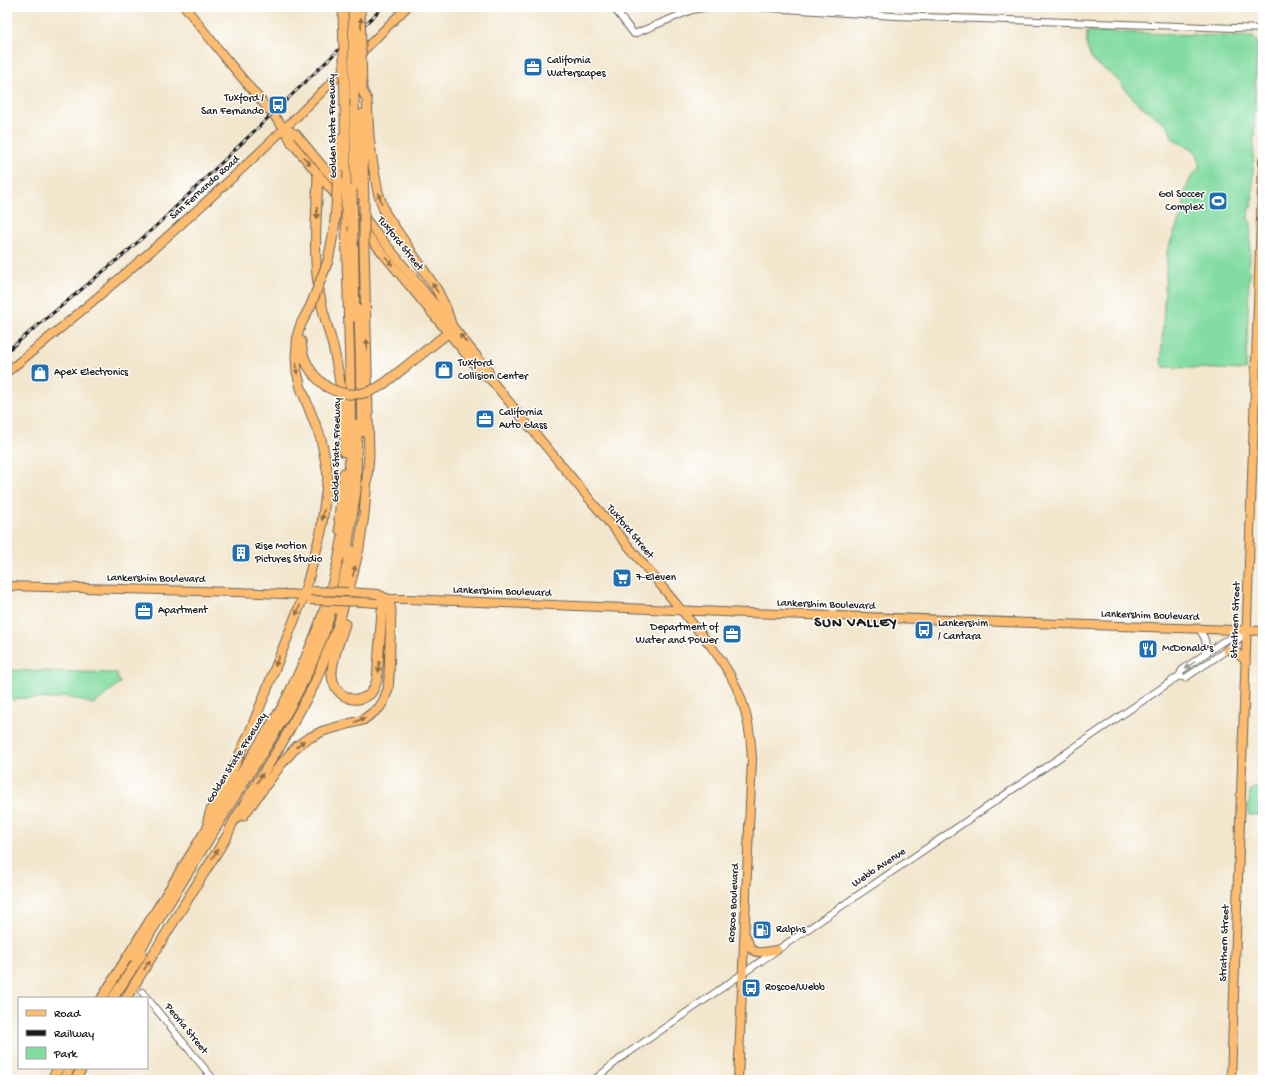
<svg xmlns="http://www.w3.org/2000/svg" width="1270" height="1087" viewBox="0 0 1270 1087" font-family="'Gochi Hand',sans-serif">
	<style>
		.green { fill: #82dba0; stroke: #4f7c5e }
		.lines { fill: none; stroke-linecap: round; stroke-linejoin: round }
		.minor-casing { stroke: #67635a; stroke-width: 8 }
		.major-casing { stroke: #67635a; stroke-width: 10 }
		.highway-casing { stroke: #67635a; stroke-width: 11 }
		.minor { stroke: #fff; stroke-width: 6 }
		.major { stroke: #fdbc70; stroke-width: 8 }
		.highway { stroke: #fdbc70; stroke-width: 9 }
		.rail-casing { stroke: #1c1c1c; stroke-width: 3 }
		.rail { stroke: #fff; stroke-width: 1.5; stroke-dasharray: 4.5; stroke-linecap: butt }
		.major-bridge-casing { stroke: #67635a; stroke-width: 10; stroke-linecap: butt }
		.highway-bridge-casing { stroke: #67635a; stroke-width: 11; stroke-linecap: butt }
		.major-bridge { stroke: #fdbc70; stroke-width: 8 }
		.highway-bridge { stroke: #fdbc70; stroke-width: 9 }
		.oneway { fill: #8c6c46 }
		.oneway2 { fill: #999 }
		.labels { text-anchor: middle; dominant-baseline: central; stroke-width: 3; stroke-linejoin: round; paint-order: stroke }
		.poi-label { font-size: 11px; fill: #1c1c1c; stroke: #fff; text-anchor: start }
		.street-label { font-size: 11px; fill: #1c1c1c; stroke: #fff }
		.district-label { font-size: 15px; font-weight: bold; letter-spacing: 1px; fill: #1c1c1c; stroke: #fff }
	</style>
	<rect width="100%" height="100%" fill="#fff"/>
	<filter id="ink" filterUnits="userSpaceOnUse"><feTurbulence type="fractalNoise" baseFrequency=".025" numOctaves="2"/><feDisplacementMap in="SourceGraphic" scale="8" xChannelSelector="R" yChannelSelector="G"/><feConvolveMatrix kernelMatrix="1 2 1 2 8 2 1 2 1" color-interpolation-filters="sRGB"/></filter>
	<filter id="wash" filterUnits="userSpaceOnUse"><feTurbulence type="fractalNoise" baseFrequency=".012" numOctaves="4" result="noise"/><feDisplacementMap in="SourceGraphic" scale="16" xChannelSelector="R" yChannelSelector="G"/><feGaussianBlur stdDeviation="0.9" result="paint"/><feColorMatrix in="noise" values="0 0 0 0 0 0 0 0 0 0 0 0 0 0 0 0 0 1.4 0 .05"/><feComposite in="paint" operator="in"/></filter>
	<g filter="url(#wash)">
		<rect width="100%" height="100%" fill="#f2e6cc"/>
		<!-- green -->
		<path class="green" d="M1087,31L1253,37L1257,40L1252,207L1249,208L1248,219L1251,223L1246,370L1164,367L1161,362L1167,251L1184,207L1183,195L1192,175L1199,168C1200,143 1186,150 1172,138L1168,126L1135,101L1116,78L1093,61L1087,48Z
			M7,670L118,673L116,676L118,677V679L120,683L94,704L63,696L57,699L17,698L14,701L7,692Z
			M1254,788L1263,789V815H1248L1250,791Z"/>
	</g>
	<g filter="url(#ink)">
		<g class="lines">
			<!-- minor casing -->
			<g class="minor-casing">
				<path id="minor" d="M613,7L634,34L692,10L708,7H752L894,16L1263,29
					M1198,628C1205,637 1208,643 1204,655
					M1179,676L1185,678L1227,650L1244,634
					M142,992L214,1080
					M594,1080L621,1058L742,974L1179,676L1182,670L1222,642L1245,631"/>
			</g>
			<!-- major casing -->
			<g class="major-casing">
				<path id="major" d="M185,7L227,60L285,129L291,142L339,199
					M358,56L407,7
					M285,129L296,134L340,187
					M351,201L488,370L491,380L711,646C739,683 750,712 752,759L738,1080
					M351,215L483,375L491,380
					M7,372C125,277 240,175 347,67
					M7,586L237,592L304,595L310,593
					M348,592L378,594L388,599
					M363,602L376,603L388,599H408L747,613L1263,631
					M1227,650L1235,651L1246,661
					M746,936C753,958 757,952 777,950
					M1231,1080L1263,160"/>
			</g>
			<!-- highway casing -->
			<g class="highway-casing">
				<path id="highway" d="M362,90L367,100L369,137L373,165L378,192L385,213L437,290L446,308L451,324L448,333L385,383
					M354,97L356,195
					M345,107L346,182
					M362,114L364,205
					M338,171L341,139
					M318,174C317,214 312,256 320,296C323,316 331,335 335,355C342,387 345,419 344,452
					M353,231L355,317
					M328,261L334,230L336,209
					M359,310L362,432
					M301,341C302,361 311,375 327,387
					M340,530L339,518L344,473
					M346,555L356,491L357,424
					M336,609L351,550
					M345,624C341,638 331,660 332,675C333,694 354,707 370,694C374,690 375,685 377,680L382,610L388,599
					M243,816L282,763L297,746L307,739L323,731L363,720L379,708L384,700L388,689L389,677L391,610L388,599
					M208,820L211,810L227,782L250,732L304,595L321,532L328,476L326,463L321,439L301,388L297,372L296,357L298,333L301,324L311,305
					M135,958C170,900 207,843 242,785C278,729 314,673 332,608
					M102,998L281,709C303,667 322,624 334,578C352,510 351,440 350,370C349,321 347,272 346,222
					M113,998L142,954
					M126,998L227,836L232,824L283,741L314,685L337,628L352,578L359,548L364,515L369,455L364,244
					M51,1080L59,1068
					M63,1080L70,1068
					M75,1080L82,1068"/>
			</g>
			<!-- minor -->
			<use href="#minor" class="minor"/>
			<!-- major -->
			<use href="#major" class="major"/>
			<!-- highway -->
			<use href="#highway" class="highway"/>
			<!-- rail casing -->
			<g class="rail-casing">
				<path id="rail" d="M7,351L129,250L158,224L383,7"/>
			</g>
			<!-- rail -->
			<use href="#rail" class="rail"/>
			<!-- major-bridge casing -->
			<g class="major-bridge-casing">
				<path id="major-bridge" d="M313,591L348,592
					M310,600L363,602"/>
			</g>
			<!-- highway-bridge casing -->
			<g class="highway-bridge-casing">
				<path id="highway-bridge" d="M343,7L345,107
					M353,7L354,97
					M360,7L362,90
					M346,182V222
					M352,190L353,231
					M364,205V244
					M336,209L338,171
					M311,305L328,261
					M327,387C347,398 367,396 385,383"/>
			</g>
			<!-- major-bridge -->
			<use href="#major-bridge" class="major-bridge"/>
			<!-- highway-bridge -->
			<use href="#highway-bridge" class="highway-bridge"/>
		</g>
		<!-- one-way arrows -->
		<defs><path id="oneway-solid" d="M-6-.8H1V-3.2L6.5 0L1 3.2V.8H-6Z"/></defs>
		<g class="oneway">
			<use href="#oneway-solid" transform="translate(361 23) rotate(-91)"/>
			<use href="#oneway-solid" transform="translate(307 161) rotate(50)"/>
			<use href="#oneway-solid" transform="translate(380 198) rotate(-106)"/>
			<use href="#oneway-solid" transform="translate(317 213) rotate(91)"/>
			<use href="#oneway-solid" transform="translate(389 261) rotate(51)"/>
			<use href="#oneway-solid" transform="translate(435 288) rotate(-122)"/>
			<use href="#oneway-solid" transform="translate(463 338) rotate(-129)"/>
			<use href="#oneway-solid" transform="translate(367 345) rotate(-92)"/>
			<use href="#oneway-solid" transform="translate(297 369) rotate(83)"/>
			<use href="#oneway-solid" transform="translate(323 515) rotate(99)"/>
			<use href="#oneway-solid" transform="translate(354 571) rotate(-77)"/>
			<use href="#oneway-solid" transform="translate(298 610) rotate(112)"/>
			<use href="#oneway-solid" transform="translate(277 661) rotate(112)"/>
			<use href="#oneway-solid" transform="translate(379 667) rotate(95)"/>
			<use href="#oneway-solid" transform="translate(360 720) rotate(-23)"/>
			<use href="#oneway-solid" transform="translate(300 744) rotate(-38)"/>
			<use href="#oneway-solid" transform="translate(260 778) rotate(-59)"/>
			<use href="#oneway-solid" transform="translate(215 854) rotate(-58)"/>
			<use href="#oneway-solid" transform="translate(147 965) rotate(-58)"/>
		</g>
		<use class="oneway2" href="#oneway-solid" transform="translate(1190 665) rotate(145)"/>
	</g>
	<!-- icons -->
	<defs>
		<g id="office-square" transform="scale(1)"><rect x="-9" y="-9" width="18" height="18" rx="4" fill="#1f6fb2" stroke="#fff"/><path d="M-6-3h4V-5.5h4V-3h4V5H-6ZM-1-4.5V-3h2v-1.5ZM-6 0V1H6V0Z" fill="#fff"/></g>
		<g id="bus-square" transform="scale(1)"><rect x="-9" y="-9" width="18" height="18" rx="4" fill="#1f6fb2" stroke="#fff"/><path d="M-5-6H5V4H4V6H2V4H-2V6H-4V4H-5ZM-3.5-4V0h7V-4ZM-3.5 1.2v1.5H-2V1.2ZM2 1.2v1.5H3.5V1.2Z" fill="#fff"/></g>
		<g id="stadium-square" transform="scale(1)"><rect x="-9" y="-9" width="18" height="18" rx="4" fill="#1f6fb2" stroke="#fff"/><path d="M0-5a6.5 5 0 1 0 0 10a6.5 5 0 1 0 0-10ZM-3.5-1.8h7v3.6h-7Z" fill="#fff"/></g>
		<g id="shop-square" transform="scale(1)"><rect x="-9" y="-9" width="18" height="18" rx="4" fill="#1f6fb2" stroke="#fff"/><path d="M-5-2.5h2.3a2.7 3.5 0 0 1 5.4 0H5L5.5 6h-11ZM-1.5-2.5h3a1.5 2.3 0 0 0-3 0Z" fill="#fff"/></g>
		<g id="building-square" transform="scale(1)"><rect x="-9" y="-9" width="18" height="18" rx="4" fill="#1f6fb2" stroke="#fff"/><path d="M-4-6H4V6H1V3H-1V6H-4ZM-2.5-4.3h1.7v1.8h-1.7ZM.8-4.3h1.7v1.8H.8ZM-2.5-1h1.7V.8h-1.7ZM.8-1h1.7V.8H.8Z" fill="#fff"/></g>
		<g id="supermarket-square" transform="scale(1)"><rect x="-9" y="-9" width="18" height="18" rx="4" fill="#1f6fb2" stroke="#fff"/><path d="M-6-5.5h2.5l.6 2H6L4.5 2H-2.5L-4.4-4H-6ZM-1.5 3.2a1.3 1.3 0 1 0 .1 0ZM3 3.2a1.3 1.3 0 1 0 .1 0Z" fill="#fff"/></g>
		<g id="restaurant-square" transform="scale(1)"><rect x="-9" y="-9" width="18" height="18" rx="4" fill="#1f6fb2" stroke="#fff"/><path d="M-5-6h1v4h1v-4h1v4h1v-4h1v5L-1.5 .5V6h-2V.5L-5-1ZM5-6V6H3V1.5H1.5Q1.5-4 5-6Z" fill="#fff"/></g>
		<g id="fuel-square" transform="scale(1)"><rect x="-9" y="-9" width="18" height="18" rx="4" fill="#1f6fb2" stroke="#fff"/><path d="M-5.5-6h7V0h2V4h1.3V-2.5L3-4.5l.8-.8L6-3V5H2.5V1h-1V6h-7ZM-4.2-4.7v3.2H.2V-4.7Z" fill="#fff"/></g>
	</defs>
	<g fill-rule="evenodd">
		<use href="#office-square" x="533" y="67"/>
		<use href="#bus-square" x="278" y="105"/>
		<use href="#stadium-square" x="1218" y="201"/>
		<use href="#shop-square" x="444" y="370"/>
		<use href="#shop-square" x="40" y="373"/>
		<use href="#office-square" x="485" y="419"/>
		<use href="#building-square" x="241" y="553"/>
		<use href="#supermarket-square" x="622" y="578"/>
		<use href="#office-square" x="144" y="611"/>
		<use href="#bus-square" x="924" y="630"/>
		<use href="#office-square" x="732" y="634"/>
		<use href="#restaurant-square" x="1148" y="649"/>
		<use href="#fuel-square" x="762" y="930"/>
		<use href="#bus-square" x="751" y="988"/>
	</g>
	<g class="labels">
		<!-- poi labels -->
		<g class="poi-label">
			<text x="547" y="61">California<tspan x="547" dy="13">Waterscapes</tspan></text>
			<text x="264" y="99" text-anchor="end">Tuxford /<tspan x="264" dy="13">San Fernando</tspan></text>
			<text x="1204" y="195" text-anchor="end">Gol Soccer<tspan x="1204" dy="13">Complex</tspan></text>
			<text x="458" y="364">Tuxford<tspan x="458" dy="13">Collision Center</tspan></text>
			<text x="54" y="373">Apex Electronics</text>
			<text x="499" y="413">California<tspan x="499" dy="13">Auto Glass</tspan></text>
			<text x="255" y="547">Rise Motion<tspan x="255" dy="13">Pictures Studio</tspan></text>
			<text x="636" y="578">7-Eleven</text>
			<text x="158" y="611">Apartment</text>
			<text x="938" y="624">Lankershim<tspan x="938" dy="13">/ Cantara</tspan></text>
			<text x="718" y="628" text-anchor="end">Department of<tspan x="718" dy="13">Water and Power</tspan></text>
			<text x="1162" y="649">McDonald's</text>
			<text x="776" y="930">Ralphs</text>
			<text x="765" y="988">Roscoe/Webb</text>
		</g>
		<!-- street labels -->
		<g class="street-label">
			<text transform="translate(333 126) rotate(-91)">Golden State Freeway</text>
			<text transform="translate(205 188) rotate(-42)">San Fernando Road</text>
			<text transform="translate(400 244) rotate(51)">Tuxford Street</text>
			<text transform="translate(337 450) rotate(-89)">Golden State Freeway</text>
			<text transform="translate(630 532) rotate(50)">Tuxford Street</text>
			<text transform="translate(156 579) rotate(1)">Lankershim Boulevard</text>
			<text transform="translate(502 592) rotate(2)">Lankershim Boulevard</text>
			<text transform="translate(826 605) rotate(2)">Lankershim Boulevard</text>
			<text transform="translate(1150 616) rotate(2)">Lankershim Boulevard</text>
			<text transform="translate(1236 620) rotate(-88)">Strathern Street</text>
			<text transform="translate(237 758) rotate(-58)">Golden State Freeway</text>
			<text transform="translate(879 868) rotate(-34)">Webb Avenue</text>
			<text transform="translate(734 903) rotate(-87)">Roscoe Boulevard</text>
			<text transform="translate(1225 943) rotate(-88)">Strathern Street</text>
			<text transform="translate(186 1029) rotate(51)">Peoria Street</text>
		</g>
		<!-- district labels -->
		<g class="district-label">
			<text x="856" y="623">SUN VALLEY</text>
		</g>
	</g>
	<!-- margin -->
	<rect width="1270" height="1087" fill="none" stroke="#fff" stroke-width="24"/>
	<!-- legend -->
	<rect x="18" y="997" width="130" height="72" fill="#ffffff" stroke="#a4a4a4"/>
	<rect x="26" y="1010" width="20" height="6" fill="#fdbc70" stroke="#a4a4a4"/>
	<text x="54" y="1017" font-size="12" fill="#1c1c1c">Road</text>
	<rect x="26" y="1030" width="20" height="6" fill="#1c1c1c" stroke="#a4a4a4"/>
	<text x="54" y="1037" font-size="12" fill="#1c1c1c">Railway</text>
	<rect x="26" y="1047" width="20" height="12" fill="#82dba0" stroke="#a4a4a4"/>
	<text x="54" y="1057" font-size="12" fill="#1c1c1c">Park</text>
</svg>
